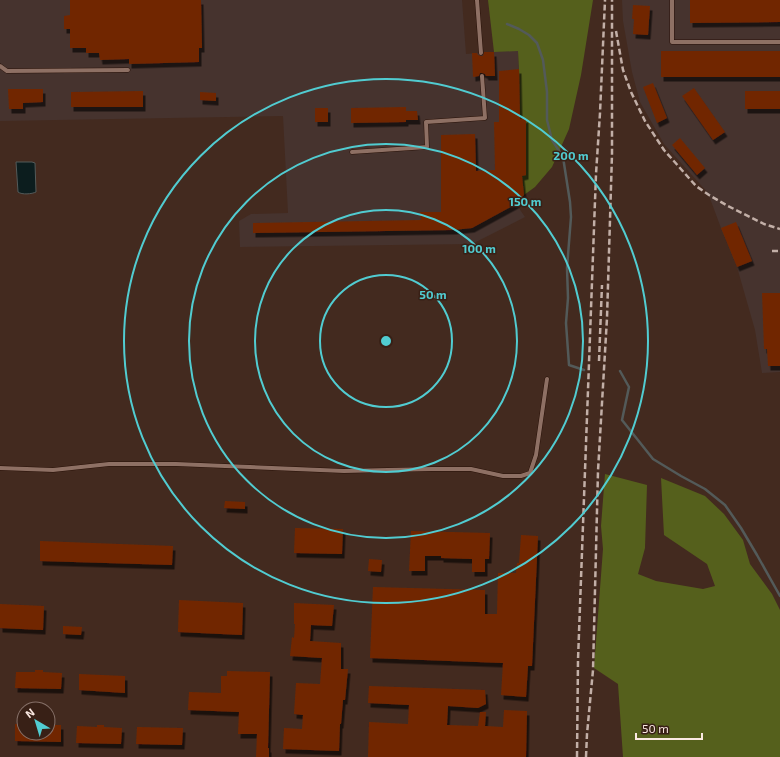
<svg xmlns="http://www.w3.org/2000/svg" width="780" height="757" viewBox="0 0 780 757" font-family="'Exo 2',sans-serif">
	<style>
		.industrial { fill: #46332e }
		.forest { fill: #55601c }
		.water { fill: #0c1d1e; stroke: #535a59 }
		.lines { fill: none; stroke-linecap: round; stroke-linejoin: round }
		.stream { stroke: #535a59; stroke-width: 2.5 }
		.building { fill: #712700; filter: url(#shadow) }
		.lane-casing { stroke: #281108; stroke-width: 5 }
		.lane { stroke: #8e7064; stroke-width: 4 }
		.rail { stroke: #c2afa7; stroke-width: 2.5; stroke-dasharray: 6 3; stroke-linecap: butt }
		.ring { fill: none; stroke: #51ccd1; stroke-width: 2 }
		.centre { fill: #51ccd1; stroke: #382016; stroke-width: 2 }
		.ring-label { font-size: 12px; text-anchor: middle; font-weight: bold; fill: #51ccd1; stroke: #382016; stroke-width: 3; stroke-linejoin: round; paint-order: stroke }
	</style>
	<defs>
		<filter id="shadow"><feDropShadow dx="2.5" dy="4.5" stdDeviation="0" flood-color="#0009"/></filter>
	</defs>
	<rect width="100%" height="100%" fill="#432a1f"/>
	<!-- industrial -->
	<path class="industrial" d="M0,0H462L466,54L518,50L519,69L520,119L526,118V175L522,176L524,195L516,204L525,217L472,244L240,247L239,221L251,214L288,213L283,116L0,121Z
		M622,0H780V372L762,373L755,330L737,267L721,228L708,193L664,144L640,102L632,72L623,21Z"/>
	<!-- forest -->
	<path class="forest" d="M488,0H593L581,75L569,129L552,167L535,187L524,195L522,176L526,175V118L520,119L519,69L518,51L494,52Z
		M605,474L647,485L645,548L638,574L656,581L703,589L715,586L707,564L664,535L661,478L705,496L724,514L743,540L750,564L772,594L780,610V757H623L618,684L594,668L603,549L601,526Z"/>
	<!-- water -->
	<path class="water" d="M16,162H32L35,163L36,192C32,194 22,195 18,192Z"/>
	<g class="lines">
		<!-- stream -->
		<path class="stream" d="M507,24L519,29L529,35L537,43L543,60L547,92V120L552,140L563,157L570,202L571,217L567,268L568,298L566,323L569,365L584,370
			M620,371L629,387L622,420L653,459L681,476L705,489L725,505L741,528L757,555L780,596"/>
	</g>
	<!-- building -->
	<path class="building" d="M70,0H201L202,48H199V62L129,64V59L100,60L99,53H86V48H70V29H64V16L70,15Z
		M690,0H780V22L690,23Z
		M633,5L650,6L648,35L633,34L634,19H632Z
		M661,51H780V77H661Z
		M484,52H494L495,76H486L485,74L482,73H480L479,76L473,77L472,53H477L478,55L481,56H483Z
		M519,69L520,119L526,118V175L522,176L524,195L516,204L472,228L453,230L253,233V223L421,220L420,212H441V135L475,134L476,171L495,170L494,122H499V71Z
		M653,83L667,118L657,123L643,87Z
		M694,88L725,132L713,140L682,96Z
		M8,89H43V102L23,103V109H9Z
		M143,91V107H71V92Z
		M745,91H780V109H745Z
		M200,92L216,93V101L200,100Z
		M406,107V111H417L418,120H406V122L351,123V108Z
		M315,108H328V122H315Z
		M680,138L705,168L697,175L672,145Z
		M736,222L752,261L737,267L721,228Z
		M762,293H780V366H768L767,349H764Z
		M225,501L245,502V509L224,508Z
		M295,528L343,529L342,554L294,553Z
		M411,531L490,533L489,559H485V572H472V559L441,558V556H425V571H409Z
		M521,535L538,536L532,666H528L526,697L501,695L503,663L370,658L373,587L485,590V614H497L498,573H516L517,563H519Z
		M40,541L173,546L172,565L40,561Z
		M369,559L382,560L381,572L368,571Z
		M179,600L243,603L242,635L178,632Z
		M294,603L334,605L332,626L311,625L310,641L341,643V669H348L345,700H343L341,724H340L339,751L283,749L284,728L302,729L303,715L294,714L296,683L320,684L322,658L290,656L292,637L294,638L295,624H294Z
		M0,604L44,606L43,630L0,628Z
		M63,626L82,627L81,635L63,634Z
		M35,670H43V672L62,673L61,689L15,688L16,672H35Z
		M227,671L270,672L268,748H269V757H256L257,734H238L239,712L188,710L189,692L221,693V676H227Z
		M79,674L125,676V693L79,690Z
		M369,686L485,690L486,704L478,708L448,706L447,725L478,726L480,712H486L485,726L503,727L504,710L527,711L526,757H368L369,722L408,724L409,705L368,703Z
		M15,724H24V733H48V725H61V742L15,741Z
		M97,725H104V727L122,728L121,744L76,743L77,726L97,727Z
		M137,727L183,728L182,745L136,744Z"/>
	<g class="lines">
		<!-- lane casing -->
		<g class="lane-casing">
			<path id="lane" d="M477,0L481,53
				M672,0V42H780
				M0,66L7,71L128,70
				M352,152L427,147L426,122L485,118L482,76
				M0,468L53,470L109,464H176L344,471L432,469H471L503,476H521L530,473L536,455L547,379"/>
		</g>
		<!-- lane -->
		<use href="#lane" class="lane"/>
		<!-- rail -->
		<path class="rail" d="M616,31L623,70L631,92L645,121L664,150L696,186L709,195L728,206L764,224L780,229
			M772,251H780
			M599,361L602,285
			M577,757L578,660L596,174L600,113L605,0
			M586,757L587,734L593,670L598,471L607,318L612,154V0"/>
	</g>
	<!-- distance rings -->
	<g class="ring">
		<circle cx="386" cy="341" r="66"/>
		<circle cx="386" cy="341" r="131"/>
		<circle cx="386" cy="341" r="197"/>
		<circle cx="386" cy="341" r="262"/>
	</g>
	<circle cx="386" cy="341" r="6" class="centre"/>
	<g class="ring-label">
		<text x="571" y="160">200 m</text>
		<text x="525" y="206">150 m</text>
		<text x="479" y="253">100 m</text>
		<text x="433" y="299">50 m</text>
	</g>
	<!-- north arrow -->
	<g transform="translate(36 721) rotate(322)"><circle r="19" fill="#382016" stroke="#867068"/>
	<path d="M0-3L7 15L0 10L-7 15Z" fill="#51ccd1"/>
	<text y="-6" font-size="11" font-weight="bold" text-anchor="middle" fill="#fae9e2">N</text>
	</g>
	<!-- scale -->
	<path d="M636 733v6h66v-6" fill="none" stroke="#fae9e2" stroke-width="2"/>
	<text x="642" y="733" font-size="12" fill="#fae9e2" stroke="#382016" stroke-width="3" paint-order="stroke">50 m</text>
</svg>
